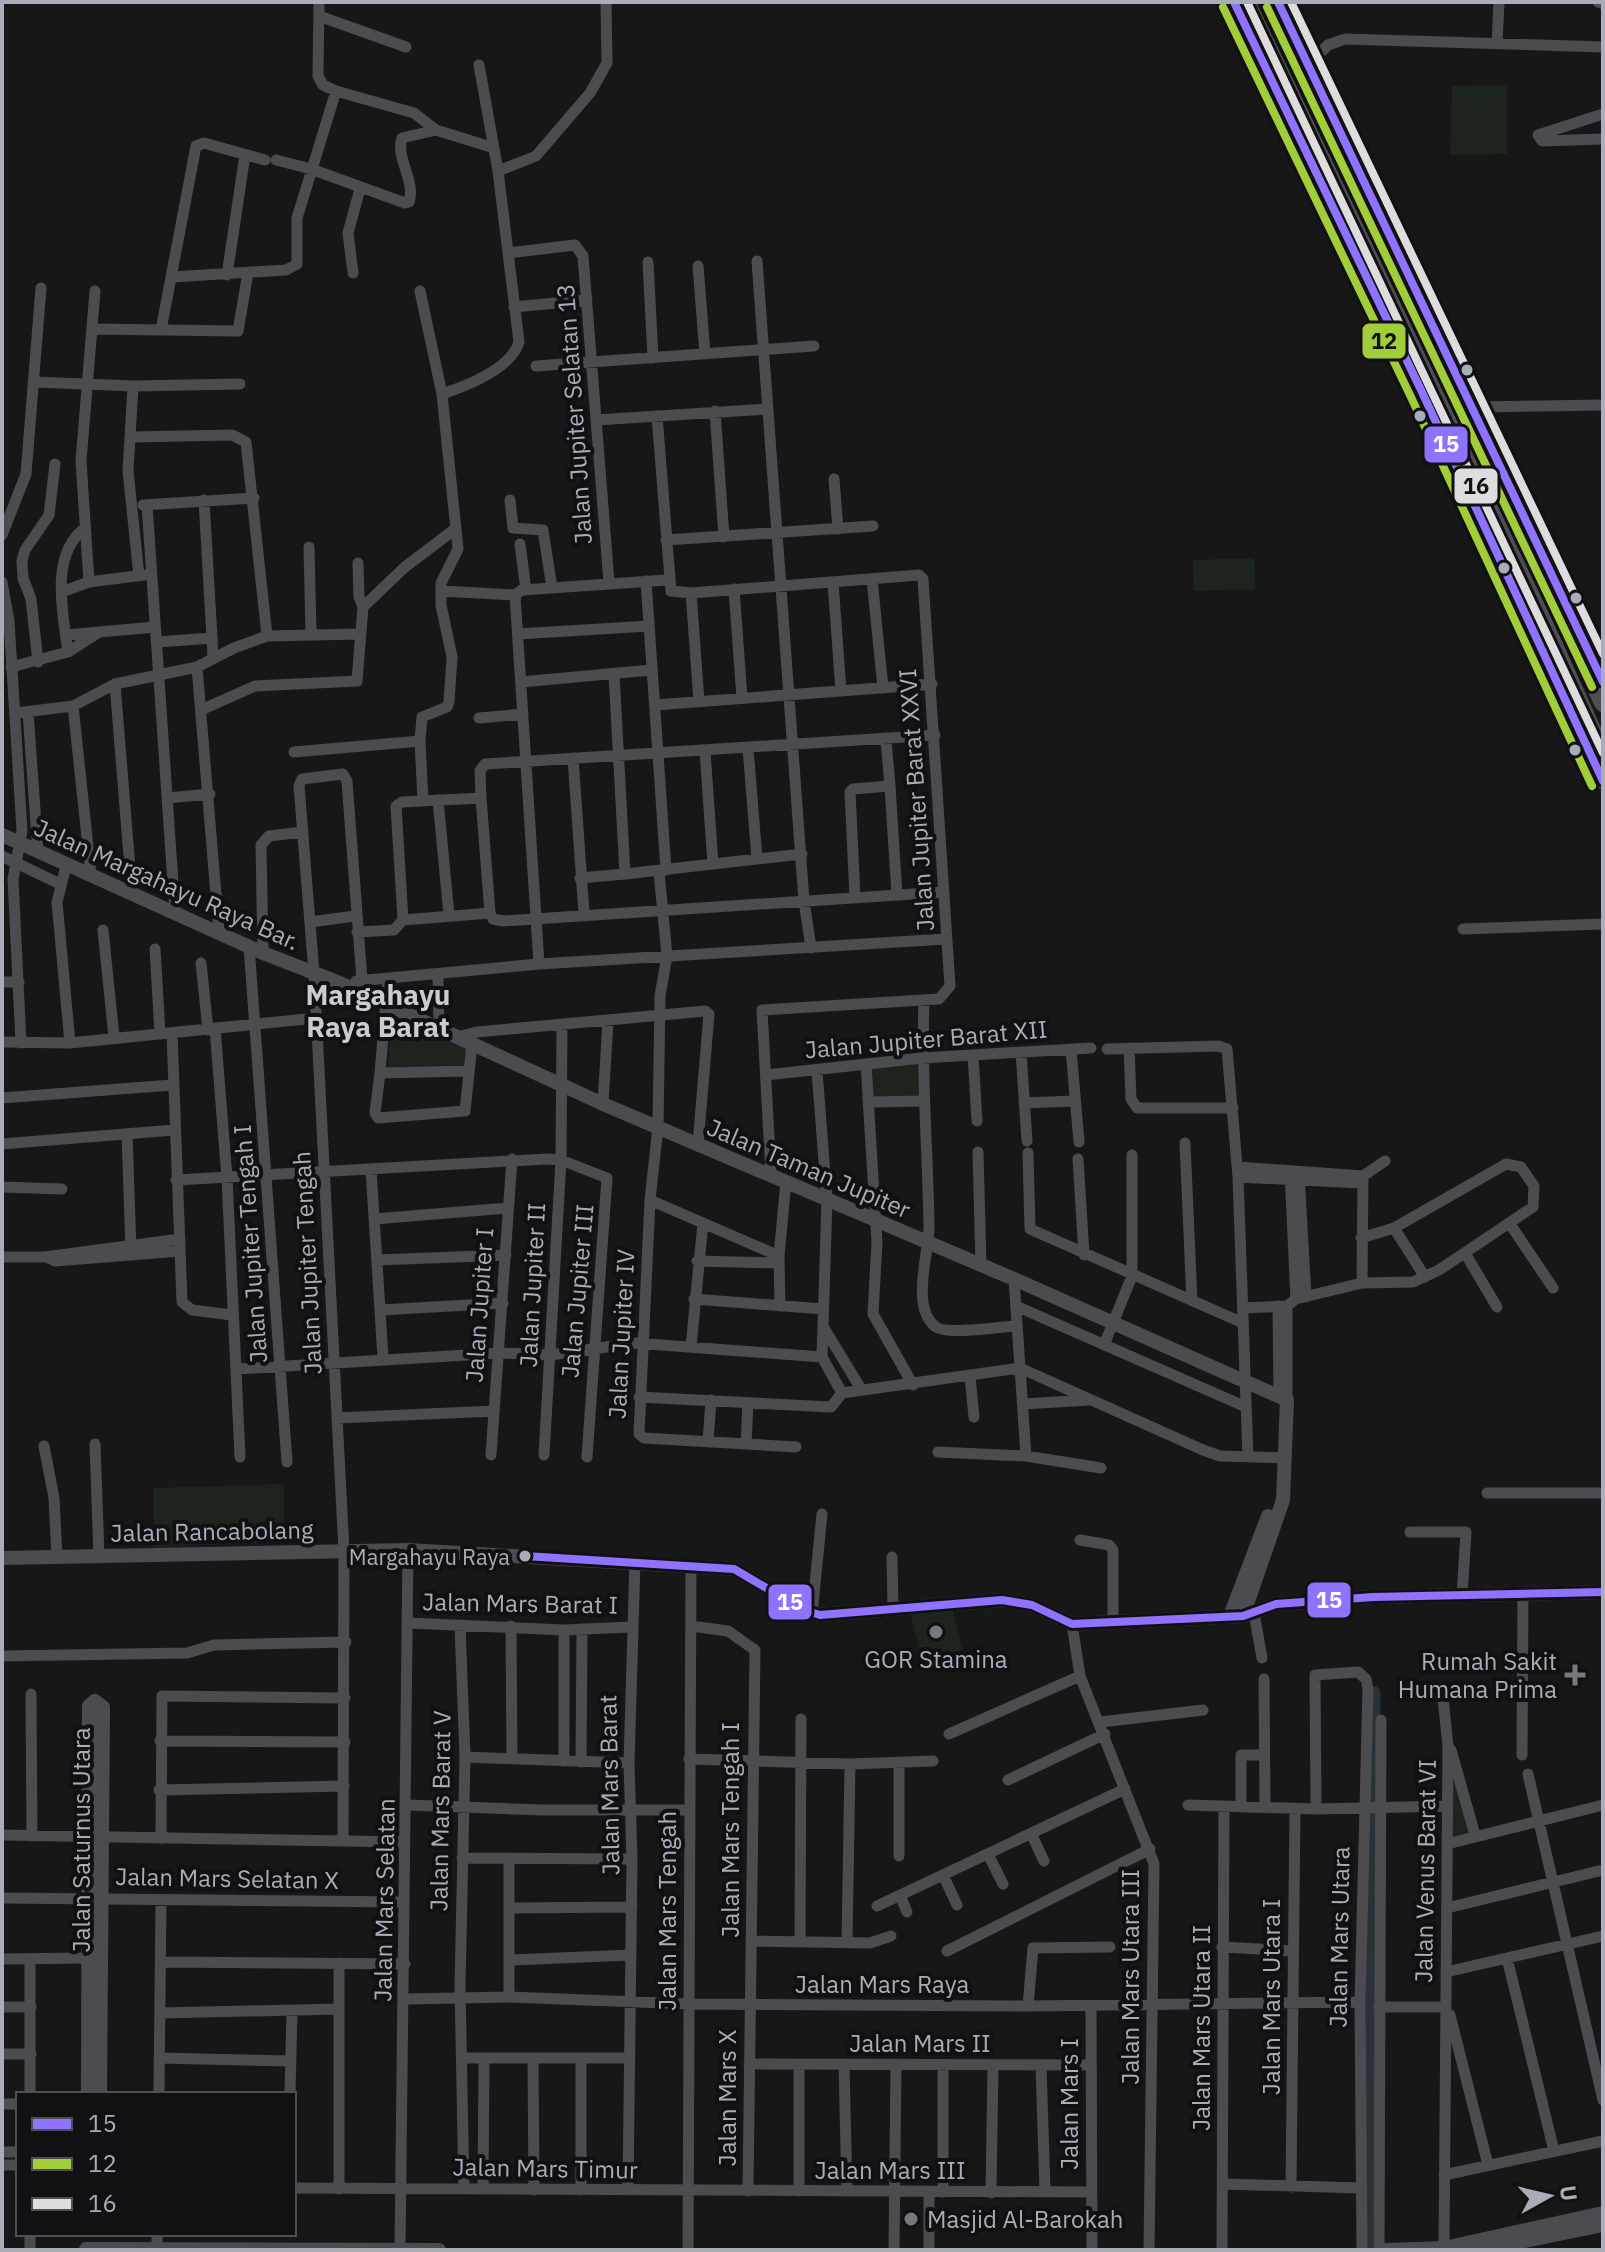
<svg xmlns="http://www.w3.org/2000/svg" width="1605" height="2252" viewBox="0 0 1605 2252" font-family="'IBM Plex Sans',sans-serif">
	<style>
		.green { fill: #1d241e }
		.lines { fill: none; stroke-linecap: round; stroke-linejoin: round }
		.canal { stroke: #2a3239; stroke-width: 11 }
		.minor { stroke: #4b4c50; stroke-width: 11 }
		.tertiary { stroke: #4b4c50; stroke-width: 14 }
		.secondary { stroke: #4a4a4e; stroke-width: 16 }
		.trunk { stroke: #4e4e52; stroke-width: 18 }
		.bus-1-casing { stroke: #111113; stroke-width: 14 }
		.bus-2-casing { stroke: #111113; stroke-width: 14 }
		.bus-3-casing { stroke: #111113; stroke-width: 14 }
		.bus-1 { stroke: #8f73ff; stroke-width: 8 }
		.bus-2 { stroke: #a2cd3a; stroke-width: 8 }
		.bus-3 { stroke: #ddd; stroke-width: 8 }
		.bus-dot { fill: #a8adb8; stroke: #111113; stroke-width: 3 }
		.poi-dot { fill: #757880; stroke: #111113; stroke-width: 3 }
		.labels { text-anchor: middle; dominant-baseline: central; stroke-width: 8; stroke-linejoin: round; paint-order: stroke }
		.bus-label { font-size: 22px; fill: #a8adb8; stroke: #111113; text-anchor: end }
		.street-label { font-size: 24px; fill: #a8adb8; stroke: #111113 }
		.poi-label { font-size: 24px; fill: #a8adb8; stroke: #111113 }
		.quarter-label { font-size: 28px; font-weight: bold; fill: #c9ccd4; stroke: #111113 }
		.line-badge { stroke: #111113; stroke-width: 3 }
		.badge-label { font-size: 22px; text-anchor: middle; font-weight: bold; fill: #fff }
		.pale-badge-label { font-size: 22px; text-anchor: middle; font-weight: bold; fill: #111 }
	</style>
	<rect width="100%" height="100%" fill="#171717"/>
	<!-- green -->
	<path class="green" d="M1507,85V154L1450,155L1452,86Z
		M1254,558L1255,589L1194,591L1193,560Z
		M405,1019L467,1046L465,1065L388,1067L390,1027Z
		M917,1062L919,1096L871,1099L869,1068Z
		M284,1484V1542L154,1547V1488Z
		M952,1608L963,1650L922,1659L910,1613Z
		M1452,1760L1473,1834L1449,1840Z"/>
	<g class="lines">
		<!-- canal -->
		<path class="canal" d="M1368,2250L1375,1692"/>
		<!-- minor -->
		<path class="minor" d="M1598,2L1603,4
			M319,16L406,47
			M1497,43L1499,2
			M1308,65L1328,45L1345,39L1603,47
			M336,91L414,113L436,130
			M1538,135L1603,114
			M1538,135L1542,141L1603,139
			M276,160L311,169L405,203L409,202C416,181 395,157 402,138L436,130L494,148
			M498,171L536,156L590,93L607,63L606,2
			M508,253L575,245L583,256L609,582
			M757,261L804,901L811,948
			M648,262L653,358
			M698,266L705,354
			M353,273L348,233L360,189
			M227,275L245,155
			M172,277L286,270L297,264V218L336,91L323,85L318,76L319,2
			M514,307L587,300
			M92,329L238,331L248,273
			M161,330L196,146L204,143L265,160
			M536,366L814,346
			M35,382L133,386L240,384
			M133,386L128,471L139,576
			M442,394C466,386 511,369 519,342L498,171L479,65
			M1472,407L1603,405
			M715,411L724,537
			M657,416L671,591L691,593L919,575L923,579L950,986L939,999L762,1010L771,1174
			M596,420L768,409
			M132,437L232,435L246,442L267,636
			M834,479L838,529
			M204,500L212,638
			M510,500L513,528L543,530L552,588
			M143,505L254,498
			M147,505L175,912
			M2,535L26,474L41,288
			M666,540L873,526
			M520,544L526,590
			M309,547L311,633
			M358,563L359,597L363,607
			M872,579L883,688
			M646,581L666,870
			M2,582L9,621L22,831L13,879L21,1043
			M89,582L81,461L95,291
			M833,582L841,691
			M734,589L742,698
			M64,591L89,582L144,575
			M441,591L515,595
			M691,593L699,701
			M518,634L649,626
			M66,635L155,627
			M157,642L212,638L213,657
			M68,652L96,634
			M38,662L31,599L23,578L22,561L25,550L49,515L55,464
			M11,667L68,652C63,614 49,555 85,528
			M197,667L219,931
			M614,674L625,874L802,854
			M521,682L651,670
			M115,684L132,893
			M655,705L932,684
			M73,706L91,875
			M201,710L255,686L357,681L363,607L405,567L455,529
			M28,712L38,852
			M16,713L73,706L115,684L197,667L234,648L267,636L360,634
			M479,718L523,714
			M886,740L890,786
			M420,741L422,717L447,707L449,702L452,657L441,605V583L458,549L442,394L420,291
			M748,748L757,859
			M705,751L713,864
			M294,752L420,741L423,801
			M573,758L584,913
			M167,798L210,794
			M481,798L490,913
			M438,800L449,915
			M2,856L60,884
			M66,866L57,902L70,1043
			M659,872L667,956L660,996L658,1127L650,1200L639,1434L644,1438L796,1447
			M580,878L625,874
			M855,897L850,792L853,789L890,786L897,895
			M403,920L490,913L493,919L503,921L944,892
			M310,922L355,916
			M1463,929L1603,924
			M103,930L114,1037
			M357,932L394,930L403,920L396,806L402,802L481,798L480,771L485,764L935,735
			M249,946L287,1462
			M155,949L160,1033
			M263,953L261,845L269,836L303,832
			M201,963L208,1030
			M539,964L515,595L522,590L667,580
			M438,974L439,1029
			M388,978L380,1073L468,1071
			M356,981L539,964L946,939
			M2,982H19
			M924,1000C921,1076 928,1151 929,1227C929,1253 910,1308 936,1327C946,1335 1000,1327 1015,1326
			M215,1028L227,1178L240,1457
			M172,1033L182,1302L192,1310L232,1315
			M457,1037L477,1032L705,1011L709,1014L698,1144
			M2,1042L70,1043L316,1018
			M1129,1048L1131,1099L1137,1108H1233
			M1071,1049L1079,1142
			M1107,1049L1218,1046L1227,1049L1238,1177L1248,1457
			M1021,1052L1027,1141
			M973,1055L977,1121
			M866,1064L877,1242L873,1314L913,1385
			M817,1071L827,1200L822,1357L842,1393
			M380,1073L375,1113L378,1118L465,1111L472,1044
			M766,1075L922,1058L1091,1048
			M2,1098L172,1085
			M869,1102L924,1101
			M1024,1103L1074,1101
			M603,1104L608,1021
			M127,1134L131,1250
			M1185,1143L1192,1301
			M2,1144L174,1130
			M978,1152L981,1266
			M1028,1153L1030,1229L1243,1323
			M1078,1159L1084,1255
			M1237,1167L1363,1176L1385,1161
			M371,1169L383,1358
			M1290,1172L1296,1299
			M1299,1173L1306,1297
			M1238,1177L1361,1183
			M176,1180L546,1159L561,1160L607,1178L587,1457
			M2,1187L62,1189
			M650,1200L779,1256
			M374,1219L508,1208
			M1510,1224L1553,1288
			M1394,1228L1425,1277
			M1465,1253L1497,1307
			M2,1257H45L180,1239
			M46,1257L55,1261L180,1251
			M377,1260L506,1255
			M697,1261L779,1263
			M1014,1279L1026,1456
			M1362,1283L1363,1176
			M694,1299L823,1309
			M780,1306L779,1256L786,1181
			M1016,1306L1246,1407
			M1278,1306L1279,1396
			M1287,1306V1400
			M1243,1308L1287,1306L1296,1299L1362,1283L1413,1282L1439,1270L1533,1207L1534,1186L1521,1167L1506,1164L1394,1228L1361,1238
			M381,1310L503,1303
			M824,1328L861,1389
			M1104,1345L1132,1276V1155
			M691,1347L703,1223
			M236,1369L499,1353L550,1355L635,1343L822,1357
			M970,1376L974,1417
			M842,1393L1020,1368L1203,1450L1220,1456L1286,1458
			M639,1397L831,1407L842,1393
			M1023,1404L1089,1400
			M337,1418L494,1411
			M708,1442L711,1400
			M95,1444L99,1556
			M746,1444L748,1403
			M44,1446L54,1498L57,1557
			M938,1452L1026,1456L1101,1468
			M491,1455L512,1159
			M544,1455L561,1160L562,1024
			M1487,1493H1603
			M1410,1532H1466L1462,1596
			M1080,1540L1109,1545L1113,1550V1620
			M892,1557L893,1609
			M1254,1613L1262,1658
			M812,1614L822,1514
			M408,1623L564,1630L631,1627
			M1072,1624L1080,1676L1154,1864L1149,2250
			M460,1625L465,1757L460,1986L464,2189
			M511,1626L512,1757
			M691,1626L728,1631L755,1650L748,2191
			M564,1630V1761
			M2,1656L187,1653L214,1645L346,1642
			M1264,1679L1265,1807
			M1442,1689L1448,1746L1444,2248
			M31,1694L32,1836
			M1101,1722L1203,1710
			M949,1734L1080,1676
			M160,1741L345,1742
			M1451,1750L1475,1835
			M1522,1755L1523,1595
			M465,1757L629,1763
			M689,1759L850,1764L933,1761
			M581,1762L582,1629
			M899,1762V1856
			M1528,1774L1603,2100
			M1008,1780L1105,1734
			M159,1790L344,1786
			M407,1805L542,1810H689
			M1188,1805L1316,1809L1448,1806
			M1241,1807V1755H1264
			M1316,1809L1315,1675L1358,1672L1366,1679L1368,1689L1360,2002L1362,2250
			M1031,1833L1044,1861
			M2,1835L405,1842
			M161,1839L162,1696L345,1698
			M343,1841L344,1551L314,973L299,786L302,779L343,774L347,781L362,980
			M1447,1844L1603,1805
			M988,1854L1003,1884
			M462,1858L632,1859
			M509,1859V1997
			M943,1875L957,1905
			M900,1895L907,1912
			M2,1898L404,1902
			M877,1906L1125,1789
			M511,1908L632,1907
			M1447,1908L1603,1870
			M752,1941L870,1943L891,1936
			M800,1942L801,1719
			M847,1943L850,1764
			M1222,1947L1293,1951
			M947,1951L1150,1849
			M1507,1958L1554,2151
			M2,1959L89,1958
			M512,1960L630,1955
			M161,1962L405,1964
			M1446,1972L1603,1936
			M405,1999L509,1997L689,2004L1028,2006L1360,2002
			M1028,2006L1033,1948L1110,1947
			M1091,2006L1092,2250
			M2,2007H31
			M1379,2007H1446
			M160,2013L339,2009
			M1450,2015L1488,2165
			M2,2054H31
			M159,2058L291,2061
			M462,2058H629
			M533,2059L534,2190
			M749,2064L1090,2065
			M844,2065L847,2191
			M943,2065V2192
			M1041,2066L1045,2191
			M30,2094V1959
			M159,2094L161,1900
			M290,2094L292,2011
			M2,2104H18
			M2,2152H18
			M2,2165H18
			M1444,2175L1603,2141
			M1224,2184L1360,2188
			M1291,2187L1295,1808
			M294,2188L1091,2192
			M339,2189V1963
			M483,2189L484,2059
			M581,2190V2060
			M628,2190L632,1859L629,1763L635,1561
			M799,2191V2065
			M929,2192V2250
			M991,2193L993,2066
			M30,2234V2250
			M157,2249V2234
			M400,2250L408,1550
			M688,2250L691,1565
			M894,2250L896,2065
			M1222,2250L1224,1806
			M1379,2250L1381,1720"/>
		<!-- tertiary -->
		<path class="tertiary" d="M2,835L263,953L340,983L603,1104L1014,1279L1287,1400L1283,1500L1243,1616
			M2,1558L408,1550L734,1569L804,1610L820,1615L1002,1600L1032,1605L1072,1624L1243,1616L1276,1604L1373,1597L1603,1592
			M1230,1616L1268,1516
			M88,2094L89,1706L95,1701L103,1707L100,2094
			M86,2249L439,2250
			M1387,2250L1444,2248L1603,2213
			M1481,2250L1603,2225"/>
		<!-- secondary -->
		<path class="secondary" d="M1234,2L1421,390L1603,781
			M1591,657L1603,682"/>
		<!-- trunk -->
		<path class="trunk" d="M1246,2L1535,603L1603,754
			M1270,2L1603,703"/>
		<!-- bus-1 casing -->
		<g class="bus-1-casing">
			<path id="bus-1" d="M1234,2L1421,390L1603,781
				M1278,2L1603,682
				M525,1556L734,1569L804,1610L820,1615L1002,1600L1032,1605L1072,1624L1243,1616L1276,1604L1373,1597L1603,1592"/>
		</g>
		<!-- bus-2 casing -->
		<g class="bus-2-casing">
			<path id="bus-2" d="M1223,7L1410,395L1592,786
				M1267,7L1592,687"/>
		</g>
		<!-- bus-3 casing -->
		<g class="bus-3-casing">
			<path id="bus-3" d="M1247,2L1603,753
				M1291,2L1603,654"/>
		</g>
		<!-- bus-1 -->
		<use href="#bus-1" class="bus-1"/>
		<!-- bus-2 -->
		<use href="#bus-2" class="bus-2"/>
		<!-- bus-3 -->
		<use href="#bus-3" class="bus-3"/>
	</g>
	<!-- markers -->
	<g class="bus-dot">
		<circle cx="1467" cy="370" r="7"/>
		<circle cx="1420" cy="416" r="7"/>
		<circle cx="1504" cy="568" r="7"/>
		<circle cx="1576" cy="598" r="7"/>
		<circle cx="1575" cy="750" r="7"/>
		<circle cx="525" cy="1556" r="7"/>
	</g>
	<g class="poi-dot">
		<circle cx="936" cy="1632" r="8"/>
		<path d="M1571 1663h8v8h8v8h-8v8h-8v-8h-8v-8h8z"/>
		<circle cx="911" cy="2219" r="8"/>
	</g>
	<g class="labels">
		<!-- bus labels -->
		<g class="bus-label">
			<text x="510" y="1556">Margahayu Raya</text>
		</g>
		<!-- street labels -->
		<g class="street-label">
			<text transform="translate(574 414) rotate(-94)">Jalan Jupiter Selatan 13</text>
			<text transform="translate(916 800) rotate(-94)">Jalan Jupiter Barat XXVI</text>
			<text transform="translate(167 884) rotate(24)">Jalan Margahayu Raya Bar.</text>
			<text transform="translate(926 1039) rotate(-5)">Jalan Jupiter Barat XII</text>
			<text transform="translate(809 1168) rotate(23)">Jalan Taman Jupiter</text>
			<text transform="translate(250 1244) rotate(-94)">Jalan Jupiter Tengah I</text>
			<text transform="translate(307 1263) rotate(-93)">Jalan Jupiter Tengah</text>
			<text transform="translate(532 1285) rotate(-87)">Jalan Jupiter II</text>
			<text transform="translate(577 1291) rotate(-85)">Jalan Jupiter III</text>
			<text transform="translate(479 1305) rotate(-86)">Jalan Jupiter I</text>
			<text transform="translate(621 1334) rotate(-87)">Jalan Jupiter IV</text>
			<text transform="translate(212 1531) rotate(-1)">Jalan Rancabolang</text>
			<text transform="translate(520 1603) rotate(1)">Jalan Mars Barat I</text>
			<text transform="translate(609 1785) rotate(-91)">Jalan Mars Barat</text>
			<text transform="translate(440 1811) rotate(-89)">Jalan Mars Barat V</text>
			<text transform="translate(730 1830) rotate(-90)">Jalan Mars Tengah I</text>
			<text transform="translate(81 1840) rotate(-90)">Jalan Saturnus Utara</text>
			<text transform="translate(1425 1871) rotate(-89)">Jalan Venus Barat VI</text>
			<text transform="translate(227 1878) rotate(1)">Jalan Mars Selatan X</text>
			<text transform="translate(384 1900) rotate(-89)">Jalan Mars Selatan</text>
			<text transform="translate(667 1911) rotate(-90)">Jalan Mars Tengah</text>
			<text transform="translate(1339 1937) rotate(-89)">Jalan Mars Utara</text>
			<text transform="translate(1130 1977) rotate(-90)">Jalan Mars Utara III</text>
			<text x="882" y="1984">Jalan Mars Raya</text>
			<text transform="translate(1271 1997) rotate(-90)">Jalan Mars Utara I</text>
			<text transform="translate(1201 2028) rotate(-90)">Jalan Mars Utara II</text>
			<text x="920" y="2043">Jalan Mars II</text>
			<text transform="translate(727 2098) rotate(-90)">Jalan Mars X</text>
			<text transform="translate(1069 2104) rotate(-90)">Jalan Mars I</text>
			<text transform="translate(545 2168) rotate(1)">Jalan Mars Timur</text>
			<text x="890" y="2170">Jalan Mars III</text>
		</g>
		<!-- poi labels -->
		<g class="poi-label">
			<text x="936" y="1659">GOR Stamina</text>
			<text x="1557" y="1661" text-anchor="end">Rumah Sakit<tspan x="1557" dy="28">Humana Prima</tspan></text>
			<text x="927" y="2219" text-anchor="start">Masjid Al-Barokah</text>
		</g>
		<!-- quarter labels -->
		<g class="quarter-label">
			<text x="378" y="994">Margahayu<tspan x="378" dy="32">Raya Barat</tspan></text>
		</g>
	</g>
	<g class="line-badge">
		<rect x="1361" y="322" width="46" height="38" rx="8" fill="#a2cd3a"/>
		<rect x="1423" y="425" width="46" height="39" rx="8" fill="#8f73ff"/>
		<rect x="1453" y="467" width="46" height="38" rx="8" fill="#ddd"/>
		<rect x="1306" y="1581" width="46" height="38" rx="8" fill="#8f73ff"/>
		<rect x="767" y="1583" width="46" height="38" rx="8" fill="#8f73ff"/>
	</g>
	<g class="badge-label">
		<text x="1446" y="452">15</text>
		<text x="1329" y="1608">15</text>
		<text x="790" y="1610">15</text>
	</g>
	<g class="pale-badge-label">
		<text x="1384" y="349">12</text>
		<text x="1476" y="494">16</text>
	</g>
	<!-- border -->
	<rect width="1605" height="2252" fill="none" stroke="#a8adb8" stroke-width="8"/>
	<!-- legend -->
	<rect x="16" y="2092" width="280" height="144" fill="#111113" stroke="#4d4f55" stroke-width="2"/>
	<rect x="32" y="2118" width="40" height="12" fill="#8f73ff" stroke="#4d4f55" stroke-width="2"/>
	<text x="88" y="2132" font-size="24" fill="#a8adb8">15</text>
	<rect x="32" y="2158" width="40" height="12" fill="#a2cd3a" stroke="#4d4f55" stroke-width="2"/>
	<text x="88" y="2172" font-size="24" fill="#a8adb8">12</text>
	<rect x="32" y="2198" width="40" height="12" fill="#dddddd" stroke="#4d4f55" stroke-width="2"/>
	<text x="88" y="2212" font-size="24" fill="#a8adb8">16</text>
	<!-- north arrow -->
	<g transform="translate(1549 2196) rotate(82)" stroke="#111113" stroke-width="6" paint-order="stroke">
	<path d="M0-6L14 30L0 20L-14 30Z" fill="#a8adb8"/>
	<text y="-12" font-size="22" font-weight="bold" text-anchor="middle" fill="#a8adb8">U</text>
	</g>
</svg>
